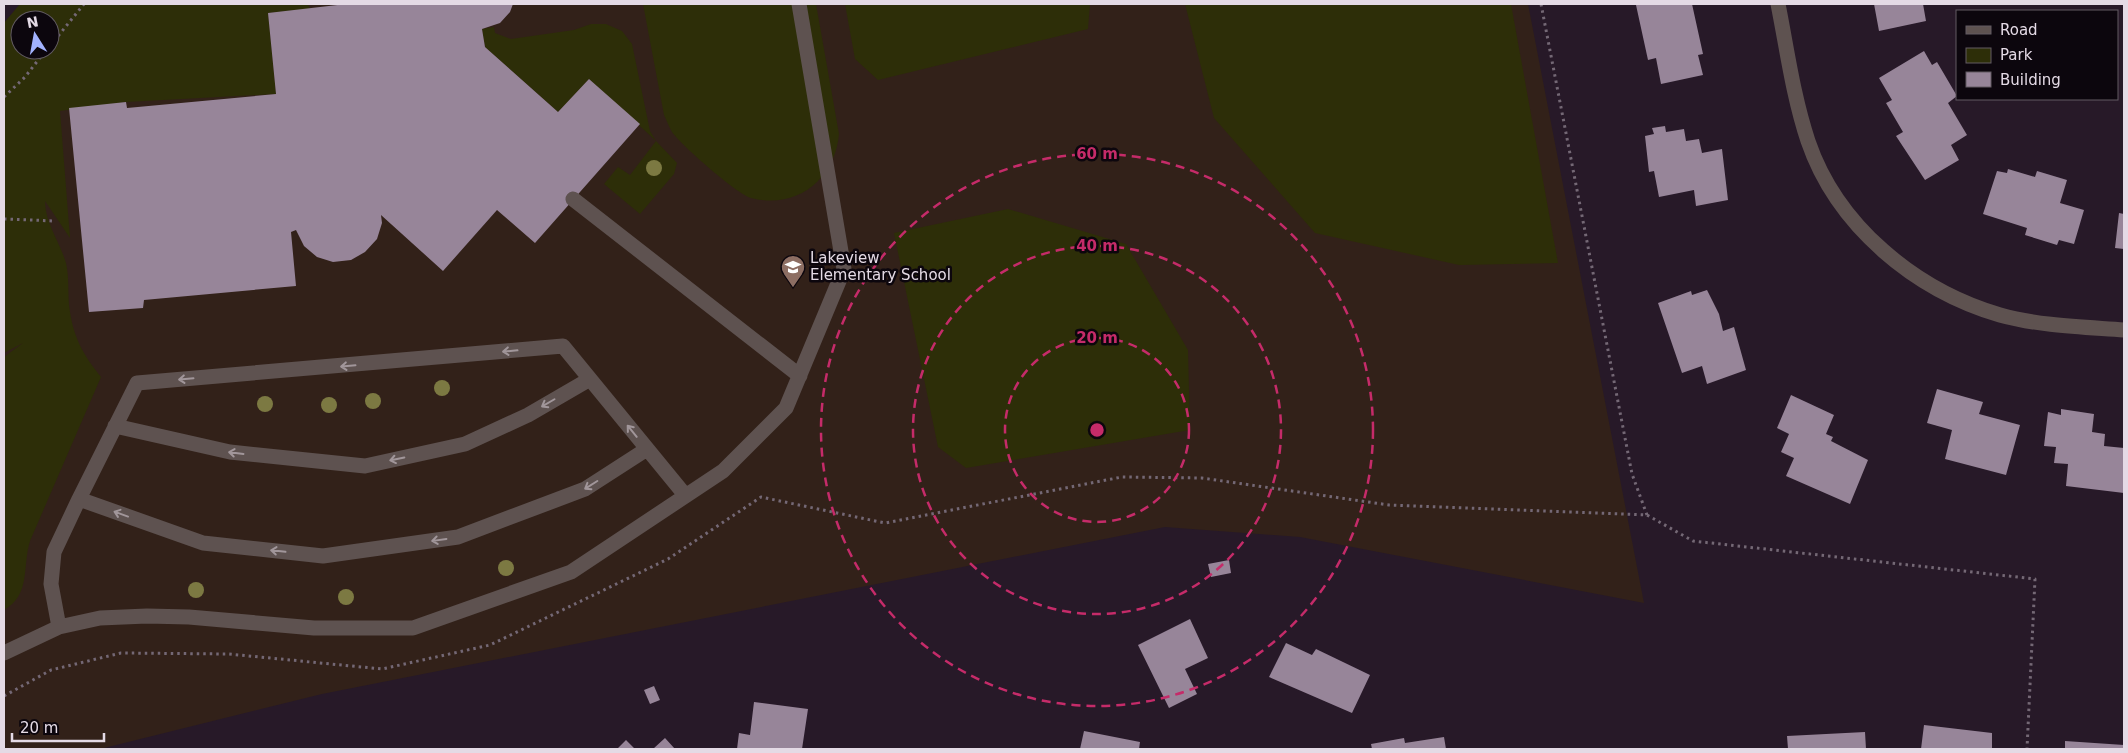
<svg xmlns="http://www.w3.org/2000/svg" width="2128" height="753" viewBox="0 0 2128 753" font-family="'DejaVu Sans',sans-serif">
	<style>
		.education { fill: #322119; fill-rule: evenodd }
		.green { fill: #2d2e08; fill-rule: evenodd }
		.building { fill: #978599 }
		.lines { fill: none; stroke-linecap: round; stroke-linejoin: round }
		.path { stroke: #746875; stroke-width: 3; stroke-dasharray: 2.5 4; stroke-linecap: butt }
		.minor { stroke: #5e5250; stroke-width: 15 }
		.tree { fill: #7c7942 }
		.oneway { stroke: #a1969a }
		.ring { fill: none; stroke: #c52b69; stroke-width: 2.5; stroke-dasharray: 9 6 }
		.labels { text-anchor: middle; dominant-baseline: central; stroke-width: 5; stroke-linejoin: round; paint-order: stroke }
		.poi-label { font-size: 15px; fill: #e4dae5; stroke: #0c060d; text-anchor: start }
		.centre { fill: #c52b69; stroke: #0c060d; stroke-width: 2.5 }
		.ring-label { font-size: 15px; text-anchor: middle; font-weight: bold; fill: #c52b69; stroke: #0c060d; stroke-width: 5; stroke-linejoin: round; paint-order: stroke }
	</style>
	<rect width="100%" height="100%" fill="#271928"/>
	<!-- education -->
	<path class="education" d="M20,4H1528L1644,603L1300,537L1165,527L322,694L100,749H4V23ZM20,20H50V50H20Z"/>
	<!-- green -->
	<path class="green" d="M20,4H308L310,9L268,13L276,94L126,102L60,111L70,238L45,201C45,223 60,242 66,263C69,276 68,291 69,305C73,337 82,353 101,377L30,541C22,567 31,595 4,610V357L23,343L4,353V23ZM20,20H50V50H20Z
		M643,4H816L839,134C835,179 797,210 751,198C737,194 682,146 672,132C669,127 667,121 664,115Z
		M845,4H1090L1088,29L878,80L855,59Z
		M1185,4H1511L1558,263L1459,265L1315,233L1214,118Z
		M591,24H606L622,31L632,44L650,131L656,141L677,163L674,174L640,214L604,184L618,167L630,175L656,141L589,79L558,112L485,47L482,29L494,27L495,33L511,39L574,30Z
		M1008,209L1126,244L1188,350L1190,430L966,468L938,447L894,233Z"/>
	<!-- building -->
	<path class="building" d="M346,4H513L510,12L500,23L482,29L485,47L558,112L589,79L640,124L535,243L497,210L443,271L381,215L382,223L377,239L365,252L351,260L333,262L317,257L304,246L296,230L291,232L296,286L144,300L143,308L89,312L69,108L126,102L127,108L276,94L268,13Z
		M1643,4H1692L1703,54L1698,55L1703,75L1661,84L1656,58L1648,60L1636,5Z
		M1874,4H1923L1926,21L1879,31Z
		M1924,51L1932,65L1937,62L1957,96L1948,103L1967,135L1951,145L1959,160L1925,180L1896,136L1903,132L1886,103L1892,100L1879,78Z
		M1665,126L1666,132L1684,129L1686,141L1699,139L1702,153L1722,149L1728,200L1696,206L1694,190L1659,197L1654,171L1649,172L1645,136L1654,134L1652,128Z
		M2008,169L2035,177L2037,171L2067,180L2060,203L2084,210L2074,244L2059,240L2057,245L2025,235L2027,228L1983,214L1997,171L2007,173Z
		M2119,213L2124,214V249L2115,248Z
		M1707,290L1719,314L1723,331L1734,327L1746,370L1707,384L1702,366L1682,373L1658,303L1691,291L1692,295Z
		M1937,389L1983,402L1979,414L2020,425L2006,475L1945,459L1952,430L1927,423Z
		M1791,395L1834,415L1826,434L1833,437L1831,441L1868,460L1850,504L1786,476L1794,458L1781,452L1789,434L1777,428Z
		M2061,409L2094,414L2092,432L2105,434L2104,446L2124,448V493L2066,486L2068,464L2054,463L2056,447L2044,446L2048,412L2061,415Z
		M1229,560L1231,573L1211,577L1208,564Z
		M1190,619L1208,658L1185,669L1197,694L1169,708L1138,645Z
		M1286,643L1312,655L1316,649L1370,675L1352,713L1269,677Z
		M654,686L660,700L650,704L644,690Z
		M754,702L808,709L802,749H737L739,733L750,735Z
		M1924,725L1992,733V749H1921Z
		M1084,731L1140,742L1139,749H1080Z
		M1865,732L1866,749H1788L1787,736Z
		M1444,737L1446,749H1372L1371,744L1404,738L1405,743Z
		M665,738L675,749H653Z
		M626,740L635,749H617Z
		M2065,741L2124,745V749H2065Z"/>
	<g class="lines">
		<!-- path -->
		<path class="path" d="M1541,4L1632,474L1647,515
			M50,46L84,4
			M4,97L25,77L46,50
			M4,219L55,221
			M4,696L51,670L121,653L229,654L382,669L490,645L668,559L761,497L885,523L1122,477L1202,478L1389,505L1647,515L1693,541L2035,579L2027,749"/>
		<!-- minor -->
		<path class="minor" d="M1778,4C1787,49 1793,96 1808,141C1837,226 1915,290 2000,315C2040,326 2084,327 2124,330
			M573,199L800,376
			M115,426L230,452L365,466L465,444L528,415L590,379
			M79,499L203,543L323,556L458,537L585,489L647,449
			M59,627L51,584L54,552L79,499L137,383L563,346L685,495
			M4,653L59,627L100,618L147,616L189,617L314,628H413L571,572L723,471L786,408L844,269L799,4"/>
	</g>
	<!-- trees -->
	<g class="tree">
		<circle cx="654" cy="168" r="8"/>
		<circle cx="442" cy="388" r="8"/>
		<circle cx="373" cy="401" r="8"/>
		<circle cx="265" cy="404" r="8"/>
		<circle cx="329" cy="405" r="8"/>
		<circle cx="506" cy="568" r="8"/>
		<circle cx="196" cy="590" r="8"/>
		<circle cx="346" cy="597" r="8"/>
	</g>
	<!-- one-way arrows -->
	<defs><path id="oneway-shaft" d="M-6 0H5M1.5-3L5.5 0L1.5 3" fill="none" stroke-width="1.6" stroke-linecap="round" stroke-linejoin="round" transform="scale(1.25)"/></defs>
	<g class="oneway">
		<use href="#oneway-shaft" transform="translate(510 351) rotate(175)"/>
		<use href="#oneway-shaft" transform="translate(348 366) rotate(175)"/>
		<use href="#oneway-shaft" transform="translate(186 379) rotate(175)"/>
		<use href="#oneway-shaft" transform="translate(548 403) rotate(150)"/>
		<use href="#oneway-shaft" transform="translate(632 431) rotate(-129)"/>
		<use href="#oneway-shaft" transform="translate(236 453) rotate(-173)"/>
		<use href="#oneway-shaft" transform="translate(397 459) rotate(168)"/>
		<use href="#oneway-shaft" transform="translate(591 485) rotate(148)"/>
		<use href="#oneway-shaft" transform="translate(121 514) rotate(-160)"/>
		<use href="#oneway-shaft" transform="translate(439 540) rotate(172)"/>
		<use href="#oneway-shaft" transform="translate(278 551) rotate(-174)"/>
	</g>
	<!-- distance rings -->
	<g class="ring">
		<circle cx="1097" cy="430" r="92"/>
		<circle cx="1097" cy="430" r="184"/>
		<circle cx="1097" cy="430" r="276"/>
	</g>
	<!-- icons -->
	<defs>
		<g id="school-pin" transform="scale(1.25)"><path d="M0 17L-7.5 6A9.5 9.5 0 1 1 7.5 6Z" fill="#8d6e63" stroke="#0c060d"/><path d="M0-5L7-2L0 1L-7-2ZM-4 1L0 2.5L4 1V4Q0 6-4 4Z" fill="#fff"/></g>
	</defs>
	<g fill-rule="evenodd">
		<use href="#school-pin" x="793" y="267"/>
	</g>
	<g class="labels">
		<!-- poi labels -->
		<g class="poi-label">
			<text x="810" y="258">Lakeview<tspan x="810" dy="17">Elementary School</tspan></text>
		</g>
	</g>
	<circle cx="1097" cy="430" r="8" class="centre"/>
	<g class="ring-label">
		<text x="1097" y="159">60 m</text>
		<text x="1097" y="251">40 m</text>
		<text x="1097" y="343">20 m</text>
	</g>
	<!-- border -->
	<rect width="2128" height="753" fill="none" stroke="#e4dae5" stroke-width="10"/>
	<!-- legend -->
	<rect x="1956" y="10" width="162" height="90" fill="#0c060d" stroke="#625b63"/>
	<rect x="1966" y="26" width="25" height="8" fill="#5e5250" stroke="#625b63"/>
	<text x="2000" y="35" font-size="15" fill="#e4dae5">Road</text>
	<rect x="1966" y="48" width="25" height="15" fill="#2d2e08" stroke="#625b63"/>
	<text x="2000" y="60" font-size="15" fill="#e4dae5">Park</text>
	<rect x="1966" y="72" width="25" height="15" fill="#978599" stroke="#625b63"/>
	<text x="2000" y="85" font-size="15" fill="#e4dae5">Building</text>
	<!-- north arrow -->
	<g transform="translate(35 35) rotate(349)"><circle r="24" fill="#0c060d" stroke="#625b63"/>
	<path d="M0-4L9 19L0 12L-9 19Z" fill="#a2b2fd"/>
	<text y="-8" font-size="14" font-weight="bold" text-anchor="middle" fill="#e4dae5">N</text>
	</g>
	<!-- scale -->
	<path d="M12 733v8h92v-8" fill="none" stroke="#e4dae5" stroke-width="2.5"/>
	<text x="20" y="733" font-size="15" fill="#e4dae5" stroke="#0c060d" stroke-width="4" paint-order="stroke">20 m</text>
</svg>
